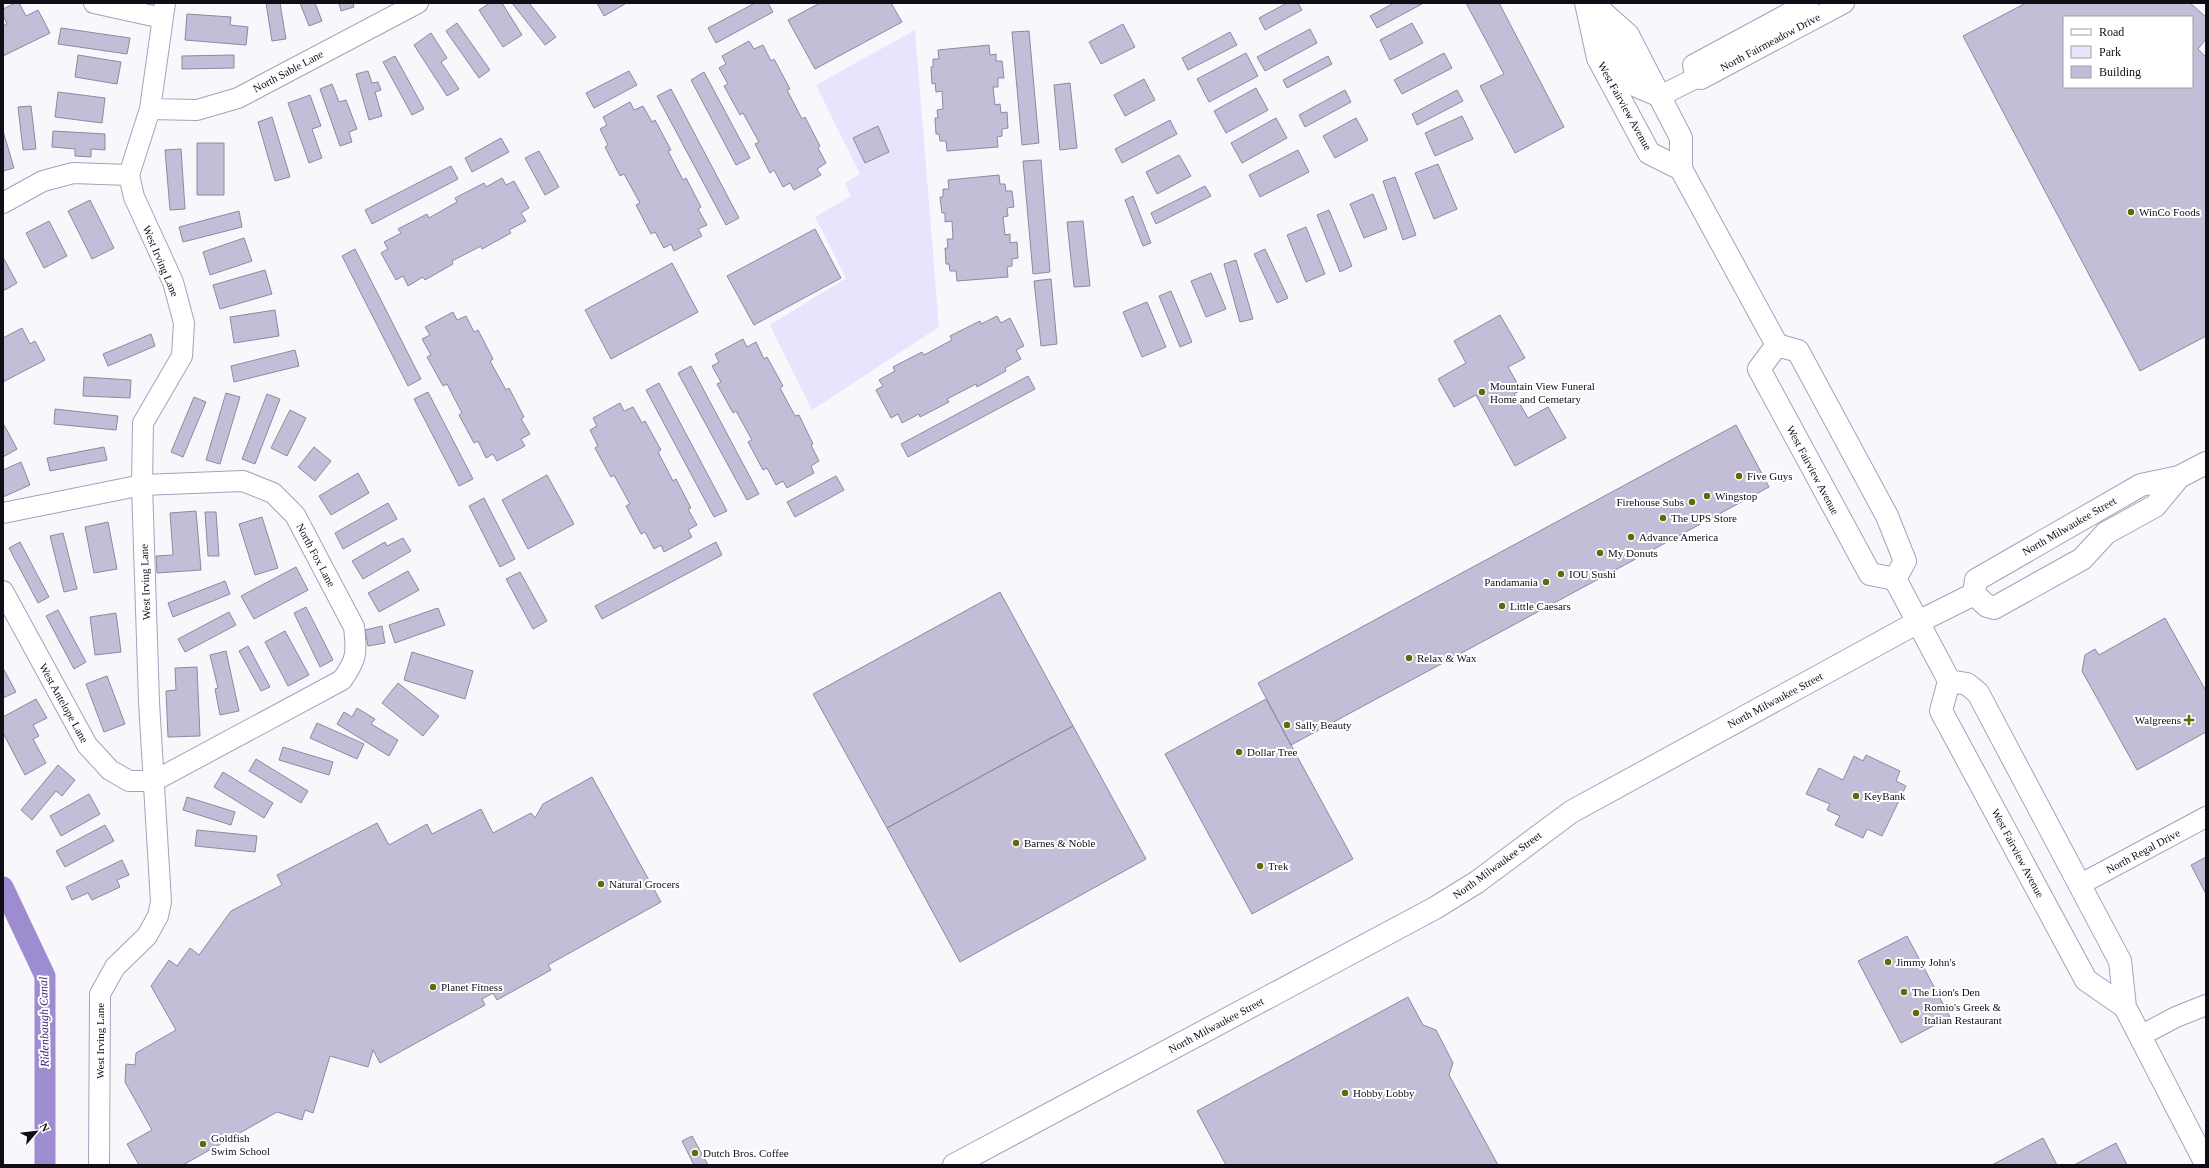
<svg xmlns="http://www.w3.org/2000/svg" width="2209" height="1168" viewBox="0 0 2209 1168" font-family="Georgia,serif">
	<style>
		.green { fill: #e9e4fd }
		.lines { fill: none; stroke-linecap: round; stroke-linejoin: round }
		.canal { stroke: #9e8cd1; stroke-width: 21 }
		.building { fill: #c3bdd8; stroke: #8e88a2; fill-rule: evenodd }
		.minor-casing { stroke: #a6a1bc; stroke-width: 22 }
		.major-casing { stroke: #a6a1bc; stroke-width: 24 }
		.minor { stroke: #fff; stroke-width: 20 }
		.major { stroke: #fff; stroke-width: 22 }
		.poi-dot { fill: #61690d; stroke: #fff; stroke-width: 1.5 }
		.labels { text-anchor: middle; dominant-baseline: central; stroke-width: 4; stroke-linejoin: round; paint-order: stroke }
		.street-label { font-size: 11px; fill: #0f0d16; stroke: #fff }
		.poi-label { font-size: 11px; fill: #0f0d16; stroke: #fff; text-anchor: start }
		.water-label { font-size: 12px; font-style: italic; fill: #402373; stroke: #fff }
	</style>
	<rect width="100%" height="100%" fill="#f8f7fc"/>
	<!-- green -->
	<path class="green" d="M915,30L939,327L812,410L770,325L846,278L815,217L851,196L845,183L860,174L816,85Z"/>
	<g class="lines">
		<!-- canal -->
		<path class="canal" d="M3,887L45,976V1165"/>
	</g>
	<!-- building -->
	<path class="building" d="M15,3H19L26,16L38,10L50,33L3,56V26L7,24L3,15V9Z
		M266,3H280L286,39L272,41Z
		M300,3H315L322,21L309,26Z
		M339,3H353L354,7L341,11Z
		M490,3H502L522,35L503,47L479,10Z
		M512,3H529L556,37L545,45Z
		M597,3H625V4L604,16Z
		M755,3H768L773,12L716,43L708,28Z
		M820,3H891L902,22L815,69L788,20Z
		M1287,3H1298L1302,10L1265,30L1259,18Z
		M1394,3L1422,4L1377,28L1370,16Z
		M1466,3H1499L1564,127L1515,153L1480,86L1504,74Z
		M2026,3H2190L2206,17V39L2198,49L2206,57V336L2140,371L1963,36ZM2064,17H2192V87H2064Z
		M187,14L231,17L230,25L248,27L246,45L185,40Z
		M457,23L490,70L479,78L446,31Z
		M1412,23L1423,43L1390,60L1380,40Z
		M1123,24L1135,47L1101,64L1089,42Z
		M61,28L130,38L127,54L58,44Z
		M1310,29L1317,43L1265,71L1257,57Z
		M1029,31L1039,143L1022,145L1012,32Z
		M1230,32L1237,45L1188,70L1182,58Z
		M431,33L447,58L441,62L459,89L447,96L414,45Z
		M749,41L754,49L763,45L771,61L774,59L790,89L787,90L802,119L805,117L820,146L818,148L826,163L817,169L821,175L794,190L790,183L783,187L774,170L770,173L755,144L759,142L743,113L740,115L724,86L728,84L719,68L726,64L722,56Z
		M989,45L990,55L996,54V61H1002L1004,78H998V87H993L995,105L1000,104L1001,113L1007,112L1008,128L1002,129V136L997,137L998,147L947,151L946,141H940L939,134H936L935,118H938L937,110L943,109L942,91L936,92L935,83L932,84L931,67H933V59H939L938,50Z
		M1246,53L1258,76L1209,102L1197,79Z
		M1444,53L1452,68L1402,94L1394,80Z
		M78,55L121,62L117,84L75,77Z
		M234,55V68L182,69V56Z
		M395,56L424,109L412,115L383,62Z
		M1328,56L1332,64L1287,88L1283,80Z
		M368,71L372,83L378,82L381,90L375,92L382,116L369,120L356,74Z
		M629,71L637,85L594,108L586,93Z
		M704,72L750,158L736,165L691,80Z
		M1144,79L1155,100L1125,116L1114,95Z
		M1070,83L1077,148L1060,150L1054,85Z
		M332,84L339,102L346,100L357,129L349,132L352,142L340,146L320,89Z
		M1256,88L1268,110L1226,133L1214,111Z
		M671,89L739,218L726,225L657,96Z
		M1345,90L1351,102L1305,127L1299,115Z
		M1457,90L1463,101L1417,125L1412,114Z
		M58,92L105,98L102,123L55,117Z
		M310,95L321,126L312,129L322,158L309,163L288,103Z
		M630,102L634,110L643,106L652,122L655,120L671,150L668,151L683,180L686,178L701,207L698,209L707,225L698,229L702,236L674,251L671,244L664,248L655,232L651,234L636,205L640,203L624,174L620,176L605,147L608,145L600,129L607,125L603,117Z
		M31,106L36,149L23,150L18,107Z
		M1462,116L1473,139L1435,156L1425,133Z
		M272,117L290,177L275,181L258,122Z
		M1276,118L1287,138L1242,163L1231,143Z
		M1356,118L1368,140L1335,158L1323,136Z
		M1170,120L1177,134L1122,163L1115,149Z
		M878,126L889,152L865,163L853,138Z
		M3,131L14,168L3,171Z
		M53,131L105,134V150L91,149V157L75,156V149L52,147Z
		M501,138L509,152L472,172L465,158Z
		M197,143H224V195H197Z
		M181,149L185,209L170,210L165,150Z
		M1298,150L1309,172L1260,197L1249,175Z
		M539,151L559,187L545,195L525,158Z
		M1179,155L1191,176L1157,194L1146,172Z
		M1041,160L1050,272L1033,274L1023,161Z
		M1438,164L1457,209L1434,219L1415,173Z
		M451,166L458,179L372,224L365,210Z
		M999,175L1000,184H1005L1006,191H1012L1014,207L1007,208L1008,216L1003,217L1005,235L1010,234V243L1017,242L1018,258L1012,259V266L1007,267L1008,277L957,281L956,271H950L949,264H946L945,248H948L947,239H953L952,221L945,222V213H942L940,197H943V189H949L948,180Z
		M1395,177L1416,235L1403,240L1383,181Z
		M502,178L506,185L514,181L529,208L521,213L526,221L509,230L511,233L482,249L481,246L452,261L453,264L425,280L423,277L408,286L403,276L396,280L381,253L388,249L384,242L401,233L398,229L427,214L429,218L457,202L455,198L484,183L486,187Z
		M1205,186L1211,196L1156,224L1151,213Z
		M1373,194L1387,229L1364,238L1350,204Z
		M1133,196L1151,243L1143,246L1125,200Z
		M90,200L114,248L92,259L68,211Z
		M1329,210L1352,266L1340,272L1317,215Z
		M239,211L242,227L183,242L179,227Z
		M49,221L67,256L44,268L26,233Z
		M1083,221L1090,286L1074,287L1067,222Z
		M1306,227L1325,274L1306,282L1287,235Z
		M815,229L841,278L754,325L727,276Z
		M244,238L252,261L210,275L203,252Z
		M355,249L421,379L408,386L342,256Z
		M1265,249L1288,298L1277,303L1254,254Z
		M3,257L17,283L5,290L3,287Z
		M1236,260L1253,319L1240,322L1224,264Z
		M672,263L698,312L611,359L585,310Z
		M265,270L272,294L220,309L213,285Z
		M1211,273L1226,309L1206,317L1191,281Z
		M1051,279L1057,344L1041,346L1034,281Z
		M1171,291L1192,342L1180,347L1159,296Z
		M1147,302L1166,347L1142,357L1123,312Z
		M275,310L279,336L234,343L230,317Z
		M453,312L457,320L466,316L474,332L478,330L493,359L490,361L506,390L509,388L524,417L521,419L530,434L521,439L525,446L497,461L493,454L486,458L478,441L474,443L459,415L462,413L447,384L443,386L427,357L431,355L422,339L430,335L425,327Z
		M1500,315L1525,358L1508,367L1521,390L1514,394L1528,418L1548,407L1566,438L1515,466L1476,395L1454,407L1438,379L1466,363L1454,341Z
		M997,316L1001,323L1010,318L1024,346L1016,350L1021,359L1005,368L1006,371L977,387L976,384L947,399L949,402L920,417L919,414L902,423L898,414L891,418L876,390L883,386L879,380L895,371L893,367L922,352L924,355L952,340L950,336L980,321L981,324Z
		M22,328L30,344L35,341L45,360L3,382V338Z
		M151,334L155,346L108,366L103,354Z
		M743,339L747,347L756,342L764,359L767,357L783,386L780,388L795,416L799,415L813,444L811,445L819,461L811,466L814,473L787,488L783,481L776,485L767,468L763,470L748,442L752,440L736,411L733,413L717,384L721,382L712,366L719,362L715,354Z
		M295,350L299,366L234,382L231,366Z
		M691,366L759,494L747,500L678,373Z
		M1028,376L1035,389L908,457L901,444Z
		M84,377L131,380L130,398L83,396Z
		M659,383L727,511L714,517L646,390Z
		M428,392L473,479L459,486L414,399Z
		M226,393L240,397L220,464L206,460Z
		M267,394L280,399L255,464L242,459Z
		M194,397L206,402L183,457L171,452Z
		M620,403L624,411L633,407L642,423L645,421L661,450L658,452L673,481L676,479L691,508L688,509L697,525L688,530L692,537L664,552L661,545L654,549L645,532L641,534L626,506L630,504L614,475L611,477L595,448L598,446L590,430L597,426L593,418Z
		M55,409L118,416L116,430L54,424Z
		M290,410L306,418L287,456L271,448Z
		M3,423L17,449L3,457Z
		M1736,425L1769,487L1291,745L1258,683Z
		M104,447L107,460L50,471L47,458Z
		M314,447L331,461L315,481L298,467Z
		M21,462L30,485L3,497V470Z
		M358,473L369,493L331,515L319,496Z
		M547,475L574,524L528,549L502,500Z
		M836,476L844,490L795,517L787,502Z
		M484,498L515,559L500,567L469,506Z
		M388,503L397,519L343,549L335,533Z
		M196,511L201,570L157,573L156,556L173,555L170,513Z
		M205,512H216L219,556H208Z
		M262,517L278,568L255,575L239,524Z
		M108,522L117,569L94,573L85,527Z
		M63,533L77,589L64,592L50,536Z
		M403,538L411,551L363,579L352,561L385,542L387,546Z
		M20,542L49,597L38,603L9,548Z
		M716,542L722,555L602,619L595,606Z
		M296,567L308,590L254,619L241,596Z
		M408,571L419,590L379,612L368,593Z
		M520,572L547,621L533,629L506,579Z
		M225,581L230,594L173,617L168,603Z
		M1000,592L1073,726L887,828L813,694Z
		M306,607L333,660L320,667L294,613Z
		M438,608L445,625L395,643L389,625Z
		M58,610L86,662L74,669L46,616Z
		M229,612L236,625L185,652L178,639Z
		M116,613L121,652L95,655L90,617Z
		M2165,618L2206,691V732L2137,770L2082,671L2085,655L2095,649L2099,655Z
		M382,626L385,643L368,646L365,630Z
		M285,631L309,675L288,686L265,642Z
		M248,646L270,687L261,691L239,651Z
		M226,651L239,711L220,715L215,689L218,688L210,655Z
		M412,652L473,671L465,699L404,680Z
		M197,667L200,736L168,737L166,691L176,690L175,668Z
		M3,668L16,692L3,698Z
		M107,676L125,724L104,732L86,684Z
		M398,683L439,716L423,736L382,703Z
		M36,699L47,718L33,725L39,736L33,739L46,763L25,775L3,733V717Z
		M1266,699L1353,859L1252,914L1165,754Z
		M357,708L375,719L371,724L398,740L389,756L337,724L344,712L352,717Z
		M317,723L364,744L357,759L310,738Z
		M1073,726L1146,859L960,962L887,828Z
		M283,747L333,762L329,775L279,760Z
		M1866,755L1900,771L1896,781L1906,786L1882,836L1867,829L1863,838L1835,825L1840,816L1827,810L1830,804L1806,794L1819,768L1843,780L1854,756L1863,761Z
		M256,759L308,791L301,803L249,771Z
		M58,765L75,780L62,796L56,791L32,820L21,810Z
		M223,772L273,803L264,818L214,787Z
		M592,777L661,902L548,965L551,970L497,1000L493,993L482,999L485,1005L380,1063L373,1050L368,1067L330,1056L313,1113L305,1110L302,1120L277,1112L183,1165H139L127,1144L152,1130L125,1082L126,1064L135,1065L136,1053L176,1030L151,986L169,960L177,966L190,948L199,955L231,911L282,885L277,875L377,823L389,845L427,824L432,834L481,809L493,833L531,813L535,818L543,804Z
		M89,794L100,814L61,836L50,816Z
		M187,797L235,812L231,825L183,810Z
		M105,825L114,841L65,867L56,851Z
		M197,830L257,836L255,852L195,846Z
		M2206,857V894L2191,865Z
		M122,860L129,875L117,880L120,887L92,900L88,893L72,900L66,887Z
		M1907,936L1950,1017L1901,1043L1858,961Z
		M1408,997L1423,1025L1436,1030L1453,1063L1449,1075L1498,1165H1226L1197,1111Z
		M692,1136L708,1165H694L682,1141Z
		M2043,1138L2057,1165H1992Z
		M2116,1143L2127,1165H2074Z"/>
	<g class="lines">
		<!-- minor casing -->
		<g class="minor-casing">
			<path id="minor" d="M94,3L162,18
				M1696,78L1693,65L1808,3
				M1660,96L1696,78L1701,79L1844,3
				M150,109L197,110L238,98L418,3
				M3,203L43,181L73,173L129,175
				M3,513L142,485L243,481L273,493L295,515L354,627C357,653 357,659 342,680L154,781H129L110,770L87,745L3,591
				M2079,885L2206,817
				M2140,1036L2176,1017L2206,1005
				M99,1165L100,994L115,967L147,936L158,916L161,902L149,702L142,485L143,423L182,356L184,323L173,282L134,197L129,175L150,109L165,3"/>
		</g>
		<!-- major casing -->
		<g class="major-casing">
			<path id="major" d="M1586,3L1598,58L1649,153L1681,169
				M1592,3L1628,35L1681,138V169L1777,345L1798,351L1887,516L1905,561L1895,579
				M1597,18L1632,84L1660,96
				M1777,345L1759,369L1870,574L1895,579L1944,671L1949,681L1941,711L2086,980L2125,1007
				M1974,594L1976,580L2141,485L2179,477L2206,463
				M1974,594L1987,606L1994,608L2082,559L2106,533L2155,506L2179,477
				M1949,681L1967,684L1978,693L2120,961L2125,1007L2206,1164
				M954,1165L1435,908L1477,882L1571,812L1918,622L1974,594"/>
		</g>
		<!-- minor -->
		<use href="#minor" class="minor"/>
		<!-- major -->
		<use href="#major" class="major"/>
	</g>
	<!-- markers -->
	<g class="poi-dot">
		<circle cx="2131" cy="212" r="4"/>
		<circle cx="1482" cy="392" r="4"/>
		<circle cx="1739" cy="476" r="4"/>
		<circle cx="1707" cy="496" r="4"/>
		<circle cx="1692" cy="502" r="4"/>
		<circle cx="1663" cy="518" r="4"/>
		<circle cx="1631" cy="537" r="4"/>
		<circle cx="1600" cy="553" r="4"/>
		<circle cx="1561" cy="574" r="4"/>
		<circle cx="1546" cy="582" r="4"/>
		<circle cx="1502" cy="606" r="4"/>
		<circle cx="1409" cy="658" r="4"/>
		<path d="M2187 714h4v4h4v4h-4v4h-4v-4h-4v-4h4z"/>
		<circle cx="1287" cy="725" r="4"/>
		<circle cx="1239" cy="752" r="4"/>
		<circle cx="1856" cy="796" r="4"/>
		<circle cx="1016" cy="843" r="4"/>
		<circle cx="1260" cy="866" r="4"/>
		<circle cx="601" cy="884" r="4"/>
		<circle cx="1888" cy="962" r="4"/>
		<circle cx="433" cy="987" r="4"/>
		<circle cx="1904" cy="992" r="4"/>
		<circle cx="1916" cy="1013" r="4"/>
		<circle cx="1345" cy="1093" r="4"/>
		<circle cx="203" cy="1144" r="4"/>
		<circle cx="695" cy="1153" r="4"/>
	</g>
	<g class="labels">
		<!-- street labels -->
		<g class="street-label">
			<text transform="translate(1770 42) rotate(-28)">North Fairmeadow Drive</text>
			<text transform="translate(288 71) rotate(-28)">North Sable Lane</text>
			<text transform="translate(1625 106) rotate(61)">West Fairview Avenue</text>
			<text transform="translate(161 261) rotate(67)">West Irving Lane</text>
			<text transform="translate(1813 470) rotate(62)">West Fairview Avenue</text>
			<text transform="translate(2069 526) rotate(-30)">North Milwaukee Street</text>
			<text transform="translate(316 555) rotate(62)">North Fox Lane</text>
			<text transform="translate(145 582) rotate(-92)">West Irving Lane</text>
			<text transform="translate(1775 700) rotate(-28)">North Milwaukee Street</text>
			<text transform="translate(64 703) rotate(61)">West Antelope Lane</text>
			<text transform="translate(2143 851) rotate(-28)">North Regal Drive</text>
			<text transform="translate(2018 853) rotate(62)">West Fairview Avenue</text>
			<text transform="translate(1497 865) rotate(-36)">North Milwaukee Street</text>
			<text transform="translate(1216 1025) rotate(-28)">North Milwaukee Street</text>
			<text transform="translate(100 1041) rotate(-90)">West Irving Lane</text>
		</g>
		<!-- poi labels -->
		<g class="poi-label">
			<text x="2139" y="212">WinCo Foods</text>
			<text x="1490" y="386">Mountain View Funeral<tspan x="1490" dy="13">Home and Cemetary</tspan></text>
			<text x="1747" y="476">Five Guys</text>
			<text x="1715" y="496">Wingstop</text>
			<text x="1684" y="502" text-anchor="end">Firehouse Subs</text>
			<text x="1671" y="518">The UPS Store</text>
			<text x="1639" y="537">Advance America</text>
			<text x="1608" y="553">My Donuts</text>
			<text x="1569" y="574">IOU Sushi</text>
			<text x="1538" y="582" text-anchor="end">Pandamania</text>
			<text x="1510" y="606">Little Caesars</text>
			<text x="1417" y="658">Relax &amp; Wax</text>
			<text x="2181" y="720" text-anchor="end">Walgreens</text>
			<text x="1295" y="725">Sally Beauty</text>
			<text x="1247" y="752">Dollar Tree</text>
			<text x="1864" y="796">KeyBank</text>
			<text x="1024" y="843">Barnes &amp; Noble</text>
			<text x="1268" y="866">Trek</text>
			<text x="609" y="884">Natural Grocers</text>
			<text x="1896" y="962">Jimmy John's</text>
			<text x="441" y="987">Planet Fitness</text>
			<text x="1912" y="992">The Lion's Den</text>
			<text x="1924" y="1007">Romio's Greek &amp;<tspan x="1924" dy="13">Italian Restaurant</tspan></text>
			<text x="1353" y="1093">Hobby Lobby</text>
			<text x="211" y="1138">Goldfish<tspan x="211" dy="13">Swim School</tspan></text>
			<text x="703" y="1153">Dutch Bros. Coffee</text>
		</g>
		<!-- water labels -->
		<g class="water-label">
			<text transform="translate(44 1022) rotate(-91)">Ridenbaugh Canal</text>
		</g>
	</g>
	<!-- border -->
	<rect width="2209" height="1168" fill="none" stroke="#0f0d16" stroke-width="8"/>
	<!-- legend -->
	<rect x="2063" y="16" width="130" height="72" fill="#ffffff" stroke="#9f9ea2"/>
	<rect x="2071" y="29" width="20" height="6" fill="#ffffff" stroke="#9f9ea2"/>
	<text x="2099" y="36" font-size="12" fill="#0f0d16">Road</text>
	<rect x="2071" y="46" width="20" height="12" fill="#e9e4fd" stroke="#9f9ea2"/>
	<text x="2099" y="56" font-size="12" fill="#0f0d16">Park</text>
	<rect x="2071" y="66" width="20" height="12" fill="#c3bdd8" stroke="#9f9ea2"/>
	<text x="2099" y="76" font-size="12" fill="#0f0d16">Building</text>
	<!-- north arrow -->
	<g transform="translate(36 1132) rotate(62)" stroke="#ffffff" stroke-width="3" paint-order="stroke">
	<path d="M0-3L7 15L0 10L-7 15Z" fill="#0f0d16"/>
	<text y="-6" font-size="11" font-weight="bold" text-anchor="middle" fill="#0f0d16">N</text>
	</g>
</svg>
